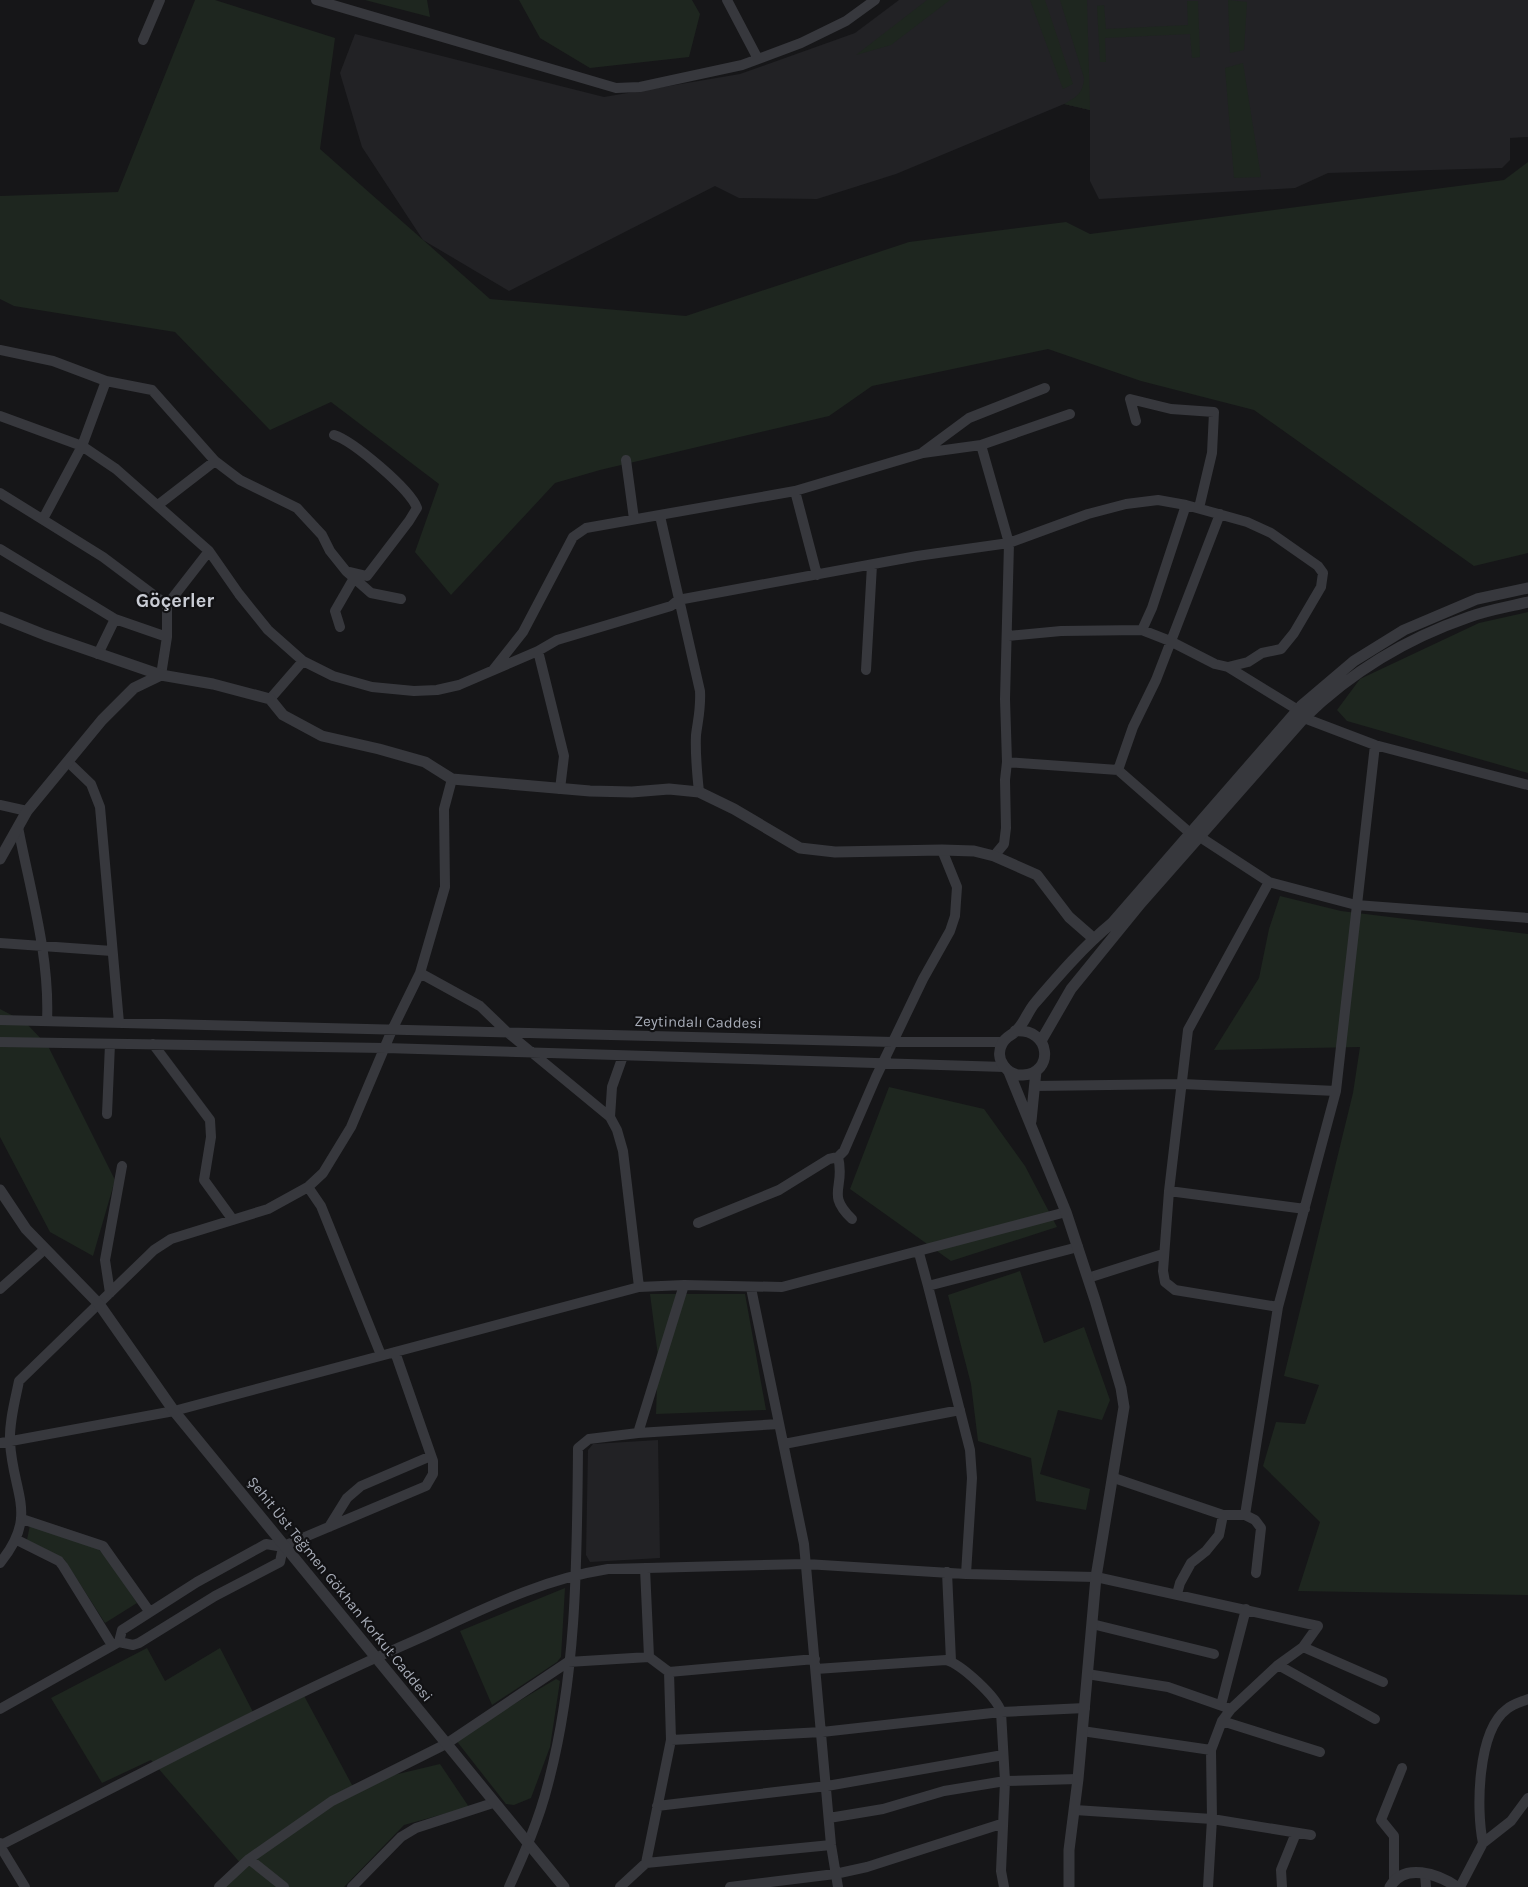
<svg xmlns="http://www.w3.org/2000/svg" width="1528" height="1887" viewBox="0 0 1528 1887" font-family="Karla,sans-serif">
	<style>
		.built { fill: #222225 }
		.green { fill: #1e261f }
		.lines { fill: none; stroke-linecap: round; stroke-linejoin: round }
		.minor { stroke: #37383d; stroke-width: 10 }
		.tertiary { stroke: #37383d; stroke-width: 11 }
		.labels { text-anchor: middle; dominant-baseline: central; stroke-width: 4.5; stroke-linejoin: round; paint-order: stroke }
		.street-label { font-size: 15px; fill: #a8adb8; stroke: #111113 }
		.district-label { font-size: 20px; font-weight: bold; fill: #c9ccd4; stroke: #111113 }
	</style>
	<rect width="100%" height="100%" fill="#161618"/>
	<!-- built -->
	<path class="built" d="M899,0H1528V137L1510,138V160L1502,168L1328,173L1295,188L1099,199L1090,181V110L1064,104L896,174L817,199L739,198L715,186L509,291L423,240L362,147L340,73L355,34L604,97L740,74L855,33Z
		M658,1440L660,1558L590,1562L586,1555L588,1450L593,1444Z"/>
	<!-- green -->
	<path class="green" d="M195,0H215L335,38L320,149L490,299L686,316L909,242L1066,222L1090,234L1504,180L1528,162V553L1474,566L1254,410L1141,381L1048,349L872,386L829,416L600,470L555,483L451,595L415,552L439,484L331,402L270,430L175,332L14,306L0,299V196L118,192Z
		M365,0H427L430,17Z
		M519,0H692L700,14L689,57L590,68L540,38Z
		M927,0H950L891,45L856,55Z
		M1030,0H1045L1073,84L1063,89Z
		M1060,0H1087L1090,110L1064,104C1077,97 1083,93 1084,78Z
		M1228,0L1247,2L1244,50L1230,53Z
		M1187,1H1198L1200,57L1192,58L1190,34L1105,38L1106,62H1100L1097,6L1104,5L1106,29L1188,25Z
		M1243,63L1261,177L1234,178L1225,68Z
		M1528,612V773L1347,721L1337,710L1360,679L1479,623Z
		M1280,896L1341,911L1528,934V1595L1298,1591L1320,1522L1263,1466L1276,1422L1305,1424L1319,1385L1284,1376L1353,1093L1360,1047L1214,1050L1259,978L1269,929Z
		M0,1009L25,1022L48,1046L115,1180L93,1256L50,1232L0,1137Z
		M889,1087L984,1109L1025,1166L1057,1227L951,1261L850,1189Z
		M1020,1271L1044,1343L1084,1327L1110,1400L1102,1420L1058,1410L1040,1474L1090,1489L1086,1510L1036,1501L1031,1458L978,1441L971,1384L948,1295Z
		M650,1294H745L766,1410L656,1414L658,1356Z
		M30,1525L97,1548L106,1556L137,1603L105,1623L64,1559L27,1540Z
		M565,1588L561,1657L557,1662L492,1705L460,1631Z
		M147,1648L165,1681L220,1648L254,1714L302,1692L352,1785L440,1764L469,1807L404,1825L344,1887H215L242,1865L151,1760L102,1783L51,1698Z
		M556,1679L560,1681L550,1747L531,1798L514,1805L506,1804L455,1739Z"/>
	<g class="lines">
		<!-- minor -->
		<path class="minor" d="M316,0L616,88L640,87L742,65L801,43L846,21L875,0
			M727,0L758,59
			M143,40L160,0
			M0,350L53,361L106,381L152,390L215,461L240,480L297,508L322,535L330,551L346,571L371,593L401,599
			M0,416L82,446L116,469L209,551L239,594L268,630L303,661L333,676L372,687L414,691L437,690L459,685L538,651L557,640L671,606L678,600L917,556L1009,543L1088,514L1126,504L1158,500L1186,505L1247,522L1271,533L1318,566L1323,573L1321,587L1294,633L1281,649L1262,653L1248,662L1228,667L1215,664L1170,641L1142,630L1061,631L1008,636
			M1136,421L1130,399L1171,409L1214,412L1212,453L1199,508
			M334,435C353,441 410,489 417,508L409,521L367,576L350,572
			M981,445L1009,543L1005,699L1007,762L1005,780L1006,828L1004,844L994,856
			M923,452L969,418L1045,388
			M626,460L634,519
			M795,491L817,575
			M0,493L103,557L167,605
			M158,505L215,461
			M660,516L700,691C701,709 698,719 696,735C695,754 697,773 699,792
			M43,519L82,446L106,381
			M0,549L115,619L167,637
			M340,627L335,611L354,578
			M1142,630L1152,608L1186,505
			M538,651L564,756L560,789
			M98,654L115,619
			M1228,667L1298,710
			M493,670L523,632L573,537L586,528L795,491L923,453L981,445L1070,414
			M866,670L872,565
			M161,675L167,637V605L209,551
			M270,699L303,661
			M1304,718L1375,745L1528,785
			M68,762L91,784L100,807L119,1023
			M1007,762L1118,770L1190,833
			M1118,770L1133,727L1156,680L1220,514
			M0,805L27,811
			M18,827C30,890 50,956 47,1021
			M1200,837L1269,882L1188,1030L1169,1191L1163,1271L1165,1282L1175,1290L1278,1307
			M1269,882L1356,905L1528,918
			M0,943L112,951
			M420,973L480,1006L507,1032L610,1117L617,1130L623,1151L639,1287
			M0,1020L893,1042H1002
			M0,1042L385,1048L1005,1067
			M153,1044L210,1120L211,1137L204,1180L233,1220
			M1035,1086L1182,1084L1336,1091
			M107,1114L110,1044
			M610,1117L612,1087L623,1056
			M838,1157C846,1188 825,1193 852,1219
			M308,1187L321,1206L381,1355
			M1169,1191L1305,1209
			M698,1223L779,1190L829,1159L838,1157L844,1151L876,1077L923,979L950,931L955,916L957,887L942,850
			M919,1253L928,1286L1078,1247
			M1088,1278L1163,1254
			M928,1286L970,1450L972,1478L966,1574
			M751,1288L804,1544L831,1845L838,1887
			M0,1289L45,1249
			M110,1293L105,1260L122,1166
			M638,1433L779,1424
			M0,1443L174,1411L639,1287L684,1285L782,1287L1066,1212
			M784,1444L960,1410
			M1114,1478L1223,1515H1245L1255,1520L1261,1528L1256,1573
			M1245,1515L1278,1307L1336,1091L1375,745
			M22,1519L103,1546L149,1611
			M329,1527L347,1498L361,1486L431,1456
			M17,1540L59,1561L63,1566L112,1645
			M0,1563C39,1515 13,1495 10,1442C9,1422 15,1401 19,1381L154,1250L171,1239L268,1209L308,1187L323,1173L351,1127L392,1030L420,973L445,887L444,809L452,779
			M947,1572L951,1661
			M1177,1594L1180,1583L1191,1563L1206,1551L1219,1535L1223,1515
			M1092,1624L1214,1654
			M119,1642L122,1630L197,1582L266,1544L283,1547
			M1303,1647L1383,1682
			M649,1657L669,1672L815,1659
			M1278,1665L1375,1719
			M816,1669L946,1660C961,1664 997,1697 1001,1712L1005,1781L1001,1871L1004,1887
			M669,1672L671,1740
			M1087,1674L1168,1687L1231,1709
			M1221,1705L1246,1609
			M0,1709L119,1642L133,1645L139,1643L215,1596L280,1562L283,1547L286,1545L426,1486L433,1474V1461L395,1352
			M1222,1721L1320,1752
			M1082,1731L1211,1750
			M657,1806L827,1786L1003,1755
			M1075,1810L1212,1819L1311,1835
			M829,1818L883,1809L944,1791L1005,1781L1078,1779
			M0,1843L1,1845C139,1775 276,1701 418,1639C482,1610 538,1580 608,1569L806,1564L966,1574L1096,1577L1318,1626L1303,1647L1278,1665L1231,1709L1222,1721L1211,1750L1212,1819L1208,1887
			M1483,1843C1476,1811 1477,1731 1507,1709C1513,1704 1521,1702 1528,1699
			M0,1846L25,1887
			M249,1859L332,1801L446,1744L568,1662L649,1657L645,1568
			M646,1863L831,1845
			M1425,1874L1426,1887
			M1394,1879V1836L1381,1820L1402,1768
			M219,1887L249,1859L284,1887
			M352,1887L401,1837L416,1828L493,1803
			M509,1887C524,1854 539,1820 548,1784C577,1675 577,1559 578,1448L589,1439L638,1433L684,1285
			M620,1887L646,1863L671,1740L822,1732L1001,1712L1085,1708
			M730,1887L835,1874L867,1867L1001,1824
			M1282,1887L1281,1870L1296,1833
			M1460,1887L1483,1843L1511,1821L1528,1798"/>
		<!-- tertiary -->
		<path class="tertiary" d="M0,617L45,635L161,675L213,684L270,699L283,715L322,736L379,749L425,762L452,779L590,791L632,792L669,789L699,792L734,809L800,848L835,852L942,850L974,851L994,856L1037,875L1069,917L1093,938
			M0,859L27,811L102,720L134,688L161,675
			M1015,1031C1052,1028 1054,1074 1023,1075C1007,1076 994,1059 1002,1044C1005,1037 1011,1036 1016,1031C1024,1024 1028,1011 1035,1003C1059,975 1084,946 1112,923L1301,706L1354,661L1404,630L1477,599L1528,588
			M1041,1041L1071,989L1141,903L1304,718C1352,671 1405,639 1469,617C1488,610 1508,607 1528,602
			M1009,1072L1066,1212L1095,1300L1121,1388L1124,1407L1096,1577L1078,1779L1069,1850V1887
			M1031,1121L1036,1071
			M0,1190L26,1229L99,1304L174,1411L564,1887
			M1390,1887C1404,1862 1438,1874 1457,1887"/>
	</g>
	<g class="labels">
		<!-- street labels -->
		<g class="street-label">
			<text transform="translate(698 1022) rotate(1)">Zeytindalı Caddesi</text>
			<text transform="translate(340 1589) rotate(51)">Şehit Üst Teğmen Gökhan Korkut Caddesi</text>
		</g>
		<!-- district labels -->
		<g class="district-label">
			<text x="175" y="600">Göçerler</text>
		</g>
	</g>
</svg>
